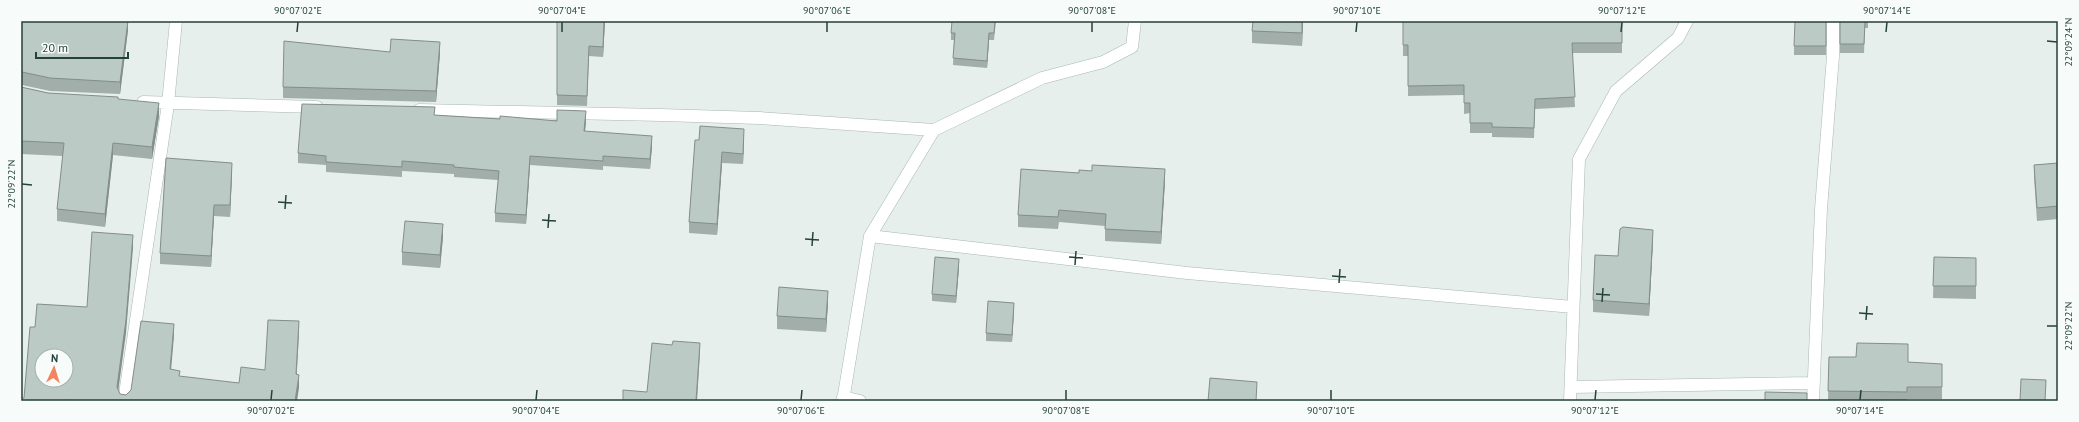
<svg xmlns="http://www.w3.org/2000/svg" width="2079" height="422" viewBox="0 0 2079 422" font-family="'PT Sans',sans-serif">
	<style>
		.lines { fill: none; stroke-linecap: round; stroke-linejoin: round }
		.minor-casing { stroke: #a8b8b2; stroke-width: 13 }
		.minor { stroke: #fff; stroke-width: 12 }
		.wall { fill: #a1aea9 }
		.shaded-wall { fill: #838d89 }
		.building { fill: #bbcac4; stroke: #838d89; fill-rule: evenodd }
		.ticks { fill: none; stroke: #24423a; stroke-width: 1.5 }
		.neatline { fill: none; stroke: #24423a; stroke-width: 1.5 }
		.ticks-label { font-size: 10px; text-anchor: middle; fill: #24423a }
	</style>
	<rect width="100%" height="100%" fill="#e6efeb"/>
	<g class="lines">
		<!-- minor casing -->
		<g class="minor-casing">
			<path id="minor" d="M143,102L317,107
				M419,110L661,115L759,118L934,130
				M870,236L1187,273L1573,307
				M1571,387L1814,383
				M843,397L860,401
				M124,401L168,104L176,21
				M843,401L870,236L934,130L1042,78L1103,62L1132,47L1135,21
				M1570,401L1579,159L1616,91L1678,38L1687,21
				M1813,401L1821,209L1833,56V21"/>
		</g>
		<!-- minor -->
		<use href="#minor" class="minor"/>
	</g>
	<!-- wall -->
	<path class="wall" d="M21,21H128V30L120,94L50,91L22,85H21Z
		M557,21H605L603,57L589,56L587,106L557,105Z
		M996,21L994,40H989L987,68L953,65L954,40H951V33Z
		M1303,21L1302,46L1252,43V31Z
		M1403,21H1622V53H1572L1575,107L1535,109L1534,138L1492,137V133H1470V113L1464,114V95L1408,96V56H1403Z
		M1826,21V55H1794V46Z
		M1840,21H1868V28H1865L1864,53H1840Z
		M390,52L440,53L436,102L283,98V87Z
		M21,87L48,93L118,99L159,116L152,159L113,155L105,227L57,221V209L63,156L21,154Z
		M435,115L500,119L586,121L585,132L652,146L650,169L603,166V170L530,165L526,224L495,222V213L498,180L454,177V174L402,171V177L326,172V165L298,163V153Z
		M695,140H744L743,164L722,163L717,235L689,233V222Z
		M2058,163V219L2037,221L2034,177V165Z
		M232,174L230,217L214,216L211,267L160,264V253Z
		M1165,181L1161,244L1105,241V226L1059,222L1058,229L1018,227V215Z
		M443,237L440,268L402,265V252Z
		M1653,241L1649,316L1593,312V300L1618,256Z
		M1934,257L1976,258V299L1933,298Z
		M959,267L956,303L932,301V294Z
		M828,303L826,332L777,329V316Z
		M1014,310L1012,342L986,341V333Z
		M1829,357L1908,362L1942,376V399H1907V401H1828Z"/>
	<!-- shaded-wall -->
	<path class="shaded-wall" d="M128,21V30L120,94V82Z
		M604,21H605L603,57V47Z
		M1302,21H1303L1302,46Z
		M989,33V40L987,68V61Z
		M440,42V53L436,102V91Z
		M22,72V85H21V73Z
		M159,103V116L152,159V147Z
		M586,111V121L584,141V131Z
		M744,129V140L743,164V154Z
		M652,136V146L650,169V159Z
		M113,143V155L105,227V214Z
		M722,152V163L717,235V224Z
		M530,156V165L526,224V215Z
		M232,163V174L230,217V205Z
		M1165,169V181L1161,244V232Z
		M214,205V216L211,267V256Z
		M443,224V237L440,268V255Z
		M1653,230V241L1649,316V304Z
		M133,235V248L126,333L117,400V387Z
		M959,259V267L956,303V296Z
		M828,291V303L826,332V319Z
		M1014,303V310L1012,342V335Z
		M299,321V334L296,387V374Z
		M174,324V336L170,382V369Z
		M700,343V352L697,401H696Z
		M299,375V388L297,401H295Z"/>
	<!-- building -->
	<path class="building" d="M21,21H128L120,82L50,78L22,72L21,73Z
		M557,21H604L603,47L589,46L587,96L557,95Z
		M952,21H995L994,33H989L987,61L953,58L955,33H951Z
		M1253,21H1302V33L1252,31Z
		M1403,21H1622V43H1572L1575,97L1535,99L1534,128L1492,127V123H1470V103H1464V85L1408,86V45H1403Z
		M1795,21H1826V46H1794Z
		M1840,21H1865L1864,44H1840Z
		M391,39L440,42L436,91L283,87L284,41L390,52Z
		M21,87L48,93L118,97V99L159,103L152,147L113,143L105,214L57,209L64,143L21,141Z
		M302,104L435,107L434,115L500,119V116L557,121V110L586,111L584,131L652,136L650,159L603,156V161L530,156L526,215L495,213L499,171L454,167V165L402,161V167L326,162V156L298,153Z
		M700,126L744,129L743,154L722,152L717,224L689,222L695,140H699Z
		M166,158L232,163L230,205H214L211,256L160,253Z
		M2058,163V206L2037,208L2034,165Z
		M1092,165L1165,169L1161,232L1105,229L1106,214L1059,210L1058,217L1018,215L1021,169L1079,173V170L1092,171Z
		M405,221L443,224L440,255L402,252Z
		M1623,227L1653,230L1649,304L1593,300L1595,255L1618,256L1620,229Z
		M92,232L133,235L126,320L117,387L120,394L126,395L131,390L141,321L174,324L170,369L180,371L179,376L239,383L241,367L265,370L268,320L299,321L296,374L299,375L295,401H79L67,400V401H21V398H24L30,327H35L37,304L87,307ZM42,356H66V380H42Z
		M935,257L959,259L956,296L932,294Z
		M1934,257L1976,258V286H1933Z
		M779,287L828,291L826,319L777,316Z
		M988,301L1014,303L1012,335L986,333Z
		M673,341L700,343L696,401H623V390L647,392L652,343L672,345Z
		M1857,343L1908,344V362L1942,364V387H1907V392L1828,391L1829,357H1856Z
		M1210,378L1257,382L1256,401H1208Z
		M2021,379L2046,380L2045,401H2020Z
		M1765,392L1807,393V401H1765Z"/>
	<!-- ticks -->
	<path class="ticks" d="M297,32L298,22M562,32V22M827,32V22M1092,32V22M1356,32L1357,22M1621,32L1622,22M1886,32L1887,22M2047,41L2057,42M22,184L32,185M278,202L292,203M285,209L286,195M542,220L556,221M548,228L549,214M805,239L819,240M812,246L813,232M1069,257L1083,258M1075,265L1076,251M1332,276L1346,277M1339,283L1340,269M1596,294L1610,295M1602,302L1603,288M1859,313L1873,314M1866,320L1867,306M2047,326H2057M271,400L272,390M536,400L537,390M801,400L802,390M1066,400V390M1331,400V390M1595,400L1596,390M1860,400L1861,390"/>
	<!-- border -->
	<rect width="2079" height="422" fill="none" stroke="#f7fbf9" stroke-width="44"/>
	<!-- north arrow -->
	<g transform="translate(54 368) rotate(4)"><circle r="19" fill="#f7fbf9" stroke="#a3b1ad"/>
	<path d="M0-3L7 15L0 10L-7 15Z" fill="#f4845f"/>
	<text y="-6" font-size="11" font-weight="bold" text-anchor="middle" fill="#24423a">N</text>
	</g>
	<!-- scale -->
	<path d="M36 52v6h92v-6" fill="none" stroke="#24423a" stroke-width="2"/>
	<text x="42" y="52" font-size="12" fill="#24423a" stroke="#f7fbf9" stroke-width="3" paint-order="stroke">20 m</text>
	<rect x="22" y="22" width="2035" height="378" class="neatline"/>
	<g class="ticks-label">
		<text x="298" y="14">90°07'02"E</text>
		<text x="562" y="14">90°07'04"E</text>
		<text x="827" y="14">90°07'06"E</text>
		<text x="1092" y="14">90°07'08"E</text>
		<text x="1357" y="14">90°07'10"E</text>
		<text x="1622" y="14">90°07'12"E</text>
		<text x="1887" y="14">90°07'14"E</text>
		<text transform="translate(2068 42) rotate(-90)" y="4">22°09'24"N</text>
		<text transform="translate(11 184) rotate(-90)" y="4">22°09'22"N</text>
		<text transform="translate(2068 326) rotate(-90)" y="4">22°09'22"N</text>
		<text x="271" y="414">90°07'02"E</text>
		<text x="536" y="414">90°07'04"E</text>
		<text x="801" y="414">90°07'06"E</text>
		<text x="1066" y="414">90°07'08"E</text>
		<text x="1331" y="414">90°07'10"E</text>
		<text x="1595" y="414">90°07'12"E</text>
		<text x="1860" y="414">90°07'14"E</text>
	</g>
</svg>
